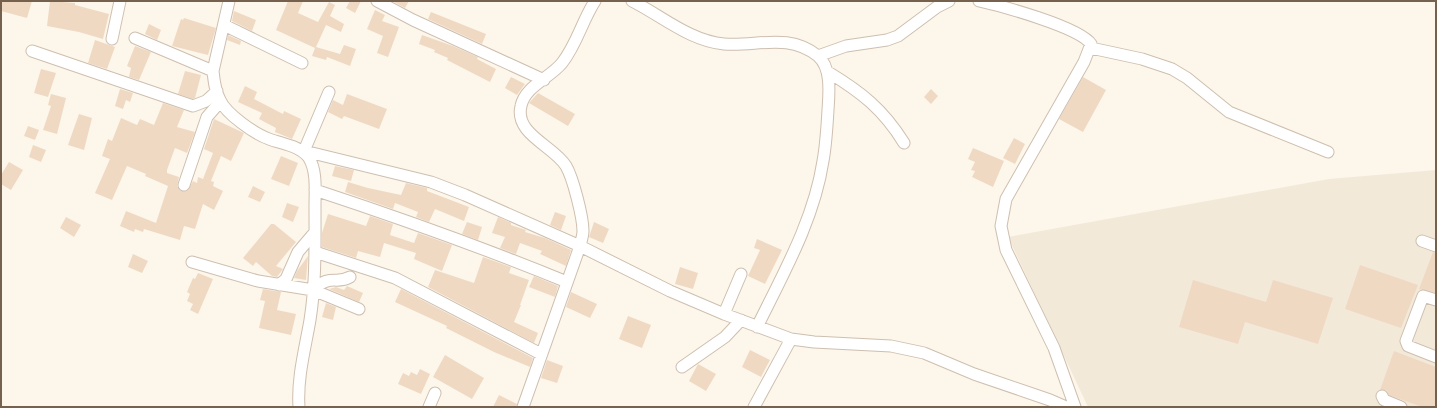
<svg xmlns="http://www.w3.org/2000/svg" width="1437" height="408" viewBox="0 0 1437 408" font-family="'Archivo Narrow',sans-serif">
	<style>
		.residential { fill: #f3e9d9 }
		.building { fill: #f0d9c3 }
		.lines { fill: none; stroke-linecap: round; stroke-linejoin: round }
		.minor-casing { stroke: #cebfb0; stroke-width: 13 }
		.minor { stroke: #fff; stroke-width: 11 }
	</style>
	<rect width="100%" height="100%" fill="#fcf7ea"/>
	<!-- residential -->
	<path class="residential" d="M1436,170V407H1088L1008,237L1329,179Z"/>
	<!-- building -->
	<path class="building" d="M1,1H32L27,18L1,11Z
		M50,1L75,3V5L109,14L103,39L79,32L47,26Z
		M288,1H303L298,13L318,22L329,2L335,5L330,16L344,24L341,32L326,25L316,47L340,54L344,45L356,49L350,66L327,57L326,60L312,56L315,48L276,30Z
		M350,1H361L355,13L346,8Z
		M392,1H409L405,8Z
		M375,10L385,15L382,21L399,27L388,57L377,53L383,36L367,29Z
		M234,11L256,20L252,31L232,21Z
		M431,12L486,34L482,44L428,19Z
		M184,18L216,28L208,55L172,46L181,19L183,20Z
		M149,24L161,30L157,40L145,34Z
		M228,35L241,41L240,45L227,40Z
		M422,35L453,46L478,57L477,59L496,69L490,82L447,60L448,58L434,52L435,50L419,44Z
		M95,40L115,47L107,69L88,63Z
		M135,46L151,52L139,80L129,77L131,68L127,66Z
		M41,69L56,73L48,97L34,93Z
		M185,71L201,75L195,98L193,99L178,94Z
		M511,77L525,84L517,95L505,88Z
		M1083,77L1106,90L1083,132L1059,119Z
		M245,86L257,92L254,99L283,114L284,111L301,119L292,139L275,132L276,128L259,119L262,113L238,102Z
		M120,89L133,93L130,102L126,100L123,109L115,106Z
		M931,89L938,96L931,104L924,97Z
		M538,93L575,114L568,126L529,103Z
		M51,94L66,98L57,134L43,130L51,106L48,105Z
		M347,94L387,109L379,129L344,116L342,119L328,112L333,100L343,105Z
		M163,103L184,110L177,127L195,132L187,153L175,148L167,170V173L179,177L177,186L181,191L188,190L193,181L197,183L198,177L203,179L213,153L204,149L214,119L244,133L231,161L221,156L211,181L214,182L213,186L223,191L214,210L203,204L195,229L184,226L180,240L144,229L143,232L135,229L134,232L120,226L126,211L156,223L168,186L145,176L146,174L127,166L112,200L95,193L110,159L102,156L108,139L112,141L121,118L137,125L140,119L154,125Z
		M79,114L92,118L84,150L68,145Z
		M28,126L39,130L35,140L24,136Z
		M1014,138L1025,144L1015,164L1003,158Z
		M33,145L46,150L41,162L29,157Z
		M973,148L1004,161L993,187L972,177L975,171L971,170L975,162L968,159Z
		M281,156L298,163L289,186L271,179Z
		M9,162L23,170L11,190L1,184V175Z
		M335,166L354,170L351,181L332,176Z
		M348,182L368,188L401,195L406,183L427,188V191L469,207L464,221L435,209L429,222L416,217L418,212L395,203L393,209L345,192Z
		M253,186L265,192L260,202L248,197Z
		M287,203L299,207L293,222L282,217Z
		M555,212L566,216L561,230L550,225Z
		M328,214L366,226L370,216L393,224L390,235L414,243L418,233L452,245L442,271L414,259L416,253L384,243L380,257L358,251L356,258L322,247V233Z
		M66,217L81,225L74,237L60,228Z
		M498,217L511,223V225L526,230L525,232L545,238L571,250L566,266L540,254L542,251L520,243L516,254L500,248L505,237L492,233Z
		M467,222L482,227L478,240L462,234Z
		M594,222L609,229L603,243L589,237Z
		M271,224H274L296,242L276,266L283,269L277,277L272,276L256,262L253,266L243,258Z
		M757,239L782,250L765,284L748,276L760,250L754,248Z
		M1433,252L1436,253V293L1419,289Z
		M133,254L148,261L142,273L128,267Z
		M308,256L306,280L294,278L297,271Z
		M483,257L511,267L509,273L529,280L520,305H521L514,322L538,333L534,343L428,287L435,270L474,283Z
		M1360,265L1418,285L1401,328L1345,309Z
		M680,267L698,273L693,289L675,284Z
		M198,273L213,279L198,314L190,310L193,304L187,301L190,294L187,292L193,278L195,279Z
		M534,276L558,286L555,297L529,287Z
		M1193,280L1266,302L1273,280L1333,298L1318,344L1245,322L1238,344L1179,327Z
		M347,286L363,293L359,302L329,289L336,287L344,290Z
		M263,289L281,292L277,310L296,314L291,335L259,328L265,301L260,300Z
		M401,289L533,358L530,367L494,352L446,328L447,326L395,302Z
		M571,292L597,304L590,318L566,307Z
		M326,303L336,307L333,320L322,317Z
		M628,316L651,325L642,348L619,339Z
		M750,350L770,360L761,377L742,367Z
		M1394,351L1436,367V407H1422L1389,395L1386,390H1380Z
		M445,355L484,378L472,399L433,377Z
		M547,360L563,366L557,383L541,378Z
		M698,364L716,374L706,391L689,381Z
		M420,369L430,374L421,394L398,384L403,373L409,376L411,372L417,375Z
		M499,395L517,404L516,407H493Z"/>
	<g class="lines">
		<!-- minor casing -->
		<g class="minor-casing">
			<path id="minor" d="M229,1L213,71C214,81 215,91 220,100C226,114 255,134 269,139C282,144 301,146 309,158C317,171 315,191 315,206C315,244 316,282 310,320C305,349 297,378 299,407
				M377,1L413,20L544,80
				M632,1C662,16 690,41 724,44C756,47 788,32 818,56C832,68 829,94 828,110C827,127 826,145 823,161C814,220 783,274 757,327
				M979,1C1002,6 1079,27 1091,44L1084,62L1006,199L1001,226L1006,250L1054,348L1075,407
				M224,25L302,63
				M135,38L213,71
				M112,39L120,1
				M1091,48L1142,59L1172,69L1187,78L1229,112L1328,152
				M32,51L193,106L206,101L217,91
				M818,56L846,46L887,40L898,36L937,7L949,1
				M828,72C861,92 883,109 904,143
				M300,150L431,182L465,195L580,246L670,291L724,314L791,339L814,342L891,346L924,353L974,374L1050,400L1066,407
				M304,151L329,92
				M184,185L207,117L220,102
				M315,190C400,218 484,248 567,282
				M1422,241L1436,246
				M315,252L395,278L541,354
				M192,262L258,281L313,290L359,309
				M279,285L286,279L298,252L315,232
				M313,290C331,273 336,285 350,277
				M1436,300L1423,296L1406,341L1408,346L1436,357
				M724,314L741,274
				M682,367L725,337L741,320
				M1382,396L1384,400L1401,407
				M429,407L435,393
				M523,407L580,246C581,241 583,236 583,231C583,217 573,178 566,166C554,146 514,134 521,106C525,86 550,78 562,63C577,44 582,21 595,1
				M754,407L791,339"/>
		</g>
		<!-- minor -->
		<use href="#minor" class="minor"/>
	</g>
	<!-- border -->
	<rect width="1437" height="408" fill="none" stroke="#76604e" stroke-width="4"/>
</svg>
